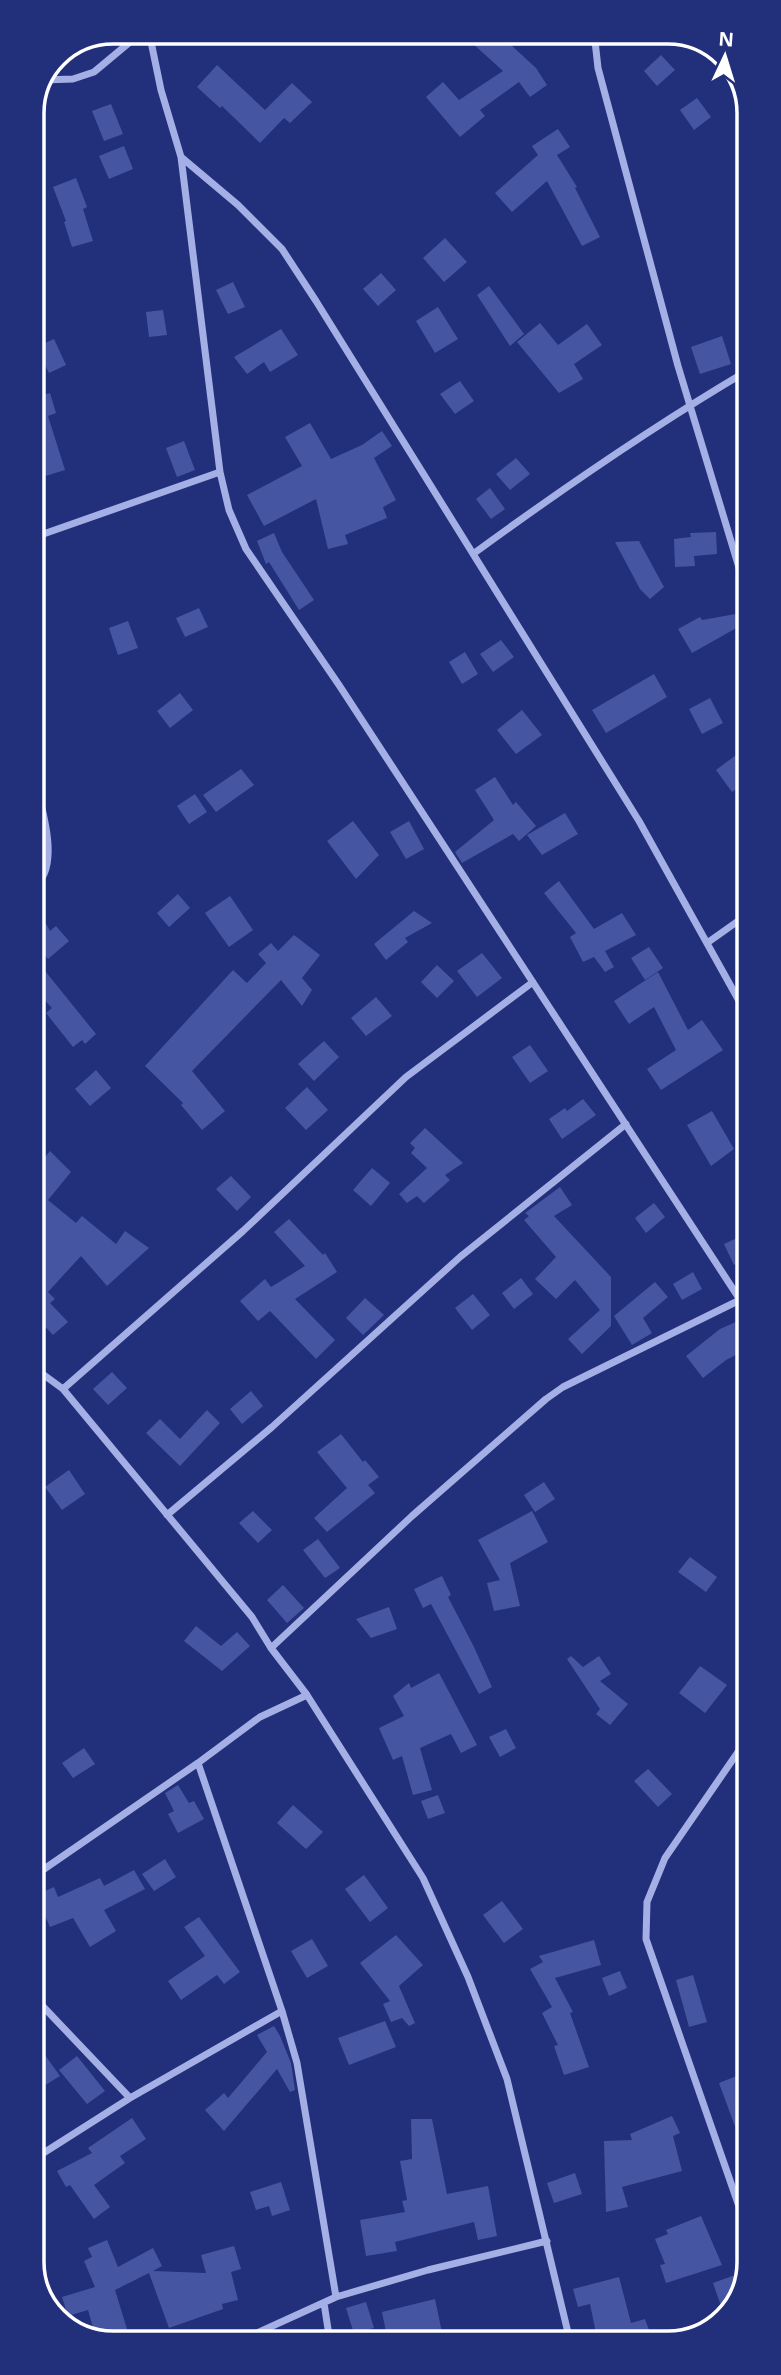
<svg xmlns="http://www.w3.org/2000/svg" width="781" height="2375" viewBox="0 0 781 2375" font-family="'Noto Sans',sans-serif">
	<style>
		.building { fill: #4655a2 }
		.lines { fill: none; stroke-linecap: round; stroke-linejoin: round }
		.minor { stroke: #a4afe5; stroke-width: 7 }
		.rim { fill: none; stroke: #fff; stroke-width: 3.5 }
	</style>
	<rect width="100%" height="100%" fill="#222f7b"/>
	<!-- building -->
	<path class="building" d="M460,32H497L536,68L547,85L530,97L519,82L480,110L485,116L460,137L426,97L443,82L459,100L503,71Z
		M661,55L675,70L657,86L644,71Z
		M217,65L265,110L292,83L312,102L290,123L284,118L260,143L222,106L220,108L197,87Z
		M697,98L711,117L694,130L680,110Z
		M111,104L123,134L104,141L92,111Z
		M558,129L570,147L557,155L577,187L575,188L600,237L582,246L547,181L512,212L495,193L538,155L532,146Z
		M124,146L133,169L109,179L99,156Z
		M76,178L87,207L83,209L93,241L72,247L64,222L66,221L53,187Z
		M445,238L467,262L444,282L423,258Z
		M381,273L396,290L378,306L363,289Z
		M233,282L245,307L228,314L216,290Z
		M489,286L524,334L510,346L477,295Z
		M438,307L458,339L435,353L416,321Z
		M163,310L167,335L149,337L146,312Z
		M540,323L558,345L587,324L602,345L574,364L583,379L559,393L517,342Z
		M281,329L298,355L270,372L264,362L247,374L234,357Z
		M722,336L731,364L700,374L691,347Z
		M54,339L66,365L49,373L36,347Z
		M460,381L474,401L455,414L440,394Z
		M50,393L56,413L48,416L65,470L39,478L33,457L42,454L32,422V398Z
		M310,423L331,459L362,445L382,431L392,446L374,458L396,500L383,507L387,518L345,535L348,544L328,549L316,499L264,526L247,495L302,466L285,437Z
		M184,441L195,470L177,477L166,448Z
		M516,458L530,474L510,490L496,474Z
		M490,488L505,509L491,519L476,499Z
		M716,532L717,554L694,556L695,566L675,567L674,539L691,537L690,533Z
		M274,533L282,552L314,600L299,610L269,562L266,564L257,541Z
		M639,541L664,587L650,599L640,589L615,542Z
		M199,608L208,627L185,637L176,618Z
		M747,612V622L692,653L678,629L700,617L702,620Z
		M128,621L138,648L118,655L109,628Z
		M501,640L514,657L493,672L480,654Z
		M465,652L478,674L462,684L449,662Z
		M654,674L667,697L606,733L592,710Z
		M180,693L193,710L170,728L157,711Z
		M710,698L723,723L702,734L689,709Z
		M522,710L542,735L516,754L497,730Z
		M740,752L748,761V781L732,792L716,770Z
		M241,769L254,785L216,812L203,795Z
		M495,777L513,805L516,802L536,826L519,841L513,834L462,863L455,852L494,820L475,790Z
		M195,794L207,812L189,824L177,806Z
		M565,813L578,834L542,855L527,835Z
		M353,821L379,855L356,879L327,841Z
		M409,821L424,849L406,859L390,832Z
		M559,881L594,929L622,913L636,935L605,951L614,967L605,972L594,957L583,962L570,937L576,933L544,893Z
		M178,894L190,908L169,927L157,913Z
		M230,896L253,930L229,947L205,913Z
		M33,900L50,931L56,926L69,941L48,959L33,942Z
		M414,911L432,923L405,938L408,942L386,960L374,944Z
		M294,935L320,955L302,978L312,990L302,1006L281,980L192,1071L225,1111L202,1130L181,1105L183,1103L145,1066L233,970L247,983L266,963L258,954L271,943L278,951Z
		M649,947L663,968L645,980L631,958Z
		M482,953L502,978L477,997L457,971Z
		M33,956L96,1034L85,1044L82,1040L73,1047L46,1013L52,1008L33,988Z
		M437,965L454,981L437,998L421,982Z
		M658,972L688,1030L702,1020L723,1050L661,1090L647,1069L676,1050L654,1007L629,1024L614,1001Z
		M376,997L392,1016L366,1036L351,1018Z
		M324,1041L339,1057L314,1081L298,1064Z
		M530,1045L548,1071L530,1083L512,1057Z
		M96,1070L111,1088L90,1106L75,1089Z
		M307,1087L328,1110L306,1130L285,1108Z
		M583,1099L596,1115L562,1139L549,1119L565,1108L567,1111Z
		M712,1111L734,1149L711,1166L687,1125Z
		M425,1128L463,1163L445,1175L450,1180L424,1203L417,1196L407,1203L399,1194L427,1168L411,1153L415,1148L410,1143Z
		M50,1151L71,1172L48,1200L76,1223L82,1216L116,1244L125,1231L149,1248L107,1286L81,1256L48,1292L55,1299L50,1303L68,1322L53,1335L35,1316L33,1318V1171Z
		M372,1168L390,1183L371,1206L353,1190Z
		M231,1176L251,1197L237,1211L216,1189Z
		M560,1187L572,1205L554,1216L611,1277V1326L582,1354L568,1339L600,1310L575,1280L556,1299L535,1279L556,1257L524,1220L529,1216L525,1213Z
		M654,1203L665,1217L646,1233L635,1218Z
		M289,1219L323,1255L325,1253L337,1272L295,1299L335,1340L316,1359L270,1311L258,1321L240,1301L265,1279L271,1287L305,1266L274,1232Z
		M748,1233V1258L734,1265L724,1244Z
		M693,1272L702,1289L682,1300L673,1284Z
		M521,1278L533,1294L514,1309L502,1293Z
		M655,1282L668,1297L643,1318L652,1333L632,1345L614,1316Z
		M473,1294L490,1315L472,1330L455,1308Z
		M365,1298L384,1315L363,1335L346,1318Z
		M738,1321L748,1349L726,1360L703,1378L686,1356L720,1329Z
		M112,1372L127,1388L108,1405L93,1389Z
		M251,1391L263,1406L242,1424L230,1409Z
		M207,1410L220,1423L180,1466L146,1433L160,1419L180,1439Z
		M341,1434L363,1462L365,1460L379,1477L368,1485L375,1493L327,1532L314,1518L347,1488L317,1452Z
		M69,1470L85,1494L62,1510L45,1487Z
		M544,1482L555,1499L535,1512L524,1495Z
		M253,1511L272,1530L258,1543L239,1523Z
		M532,1511L548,1542L510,1563L520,1606L494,1611L487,1583L500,1580L478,1540Z
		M318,1539L340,1568L325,1578L303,1550Z
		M690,1557L717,1577L706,1592L678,1572Z
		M442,1576L451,1595L448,1597L474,1647L492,1687L479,1694L431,1604L423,1608L414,1589Z
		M283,1585L304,1608L287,1623L267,1600Z
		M389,1607L397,1629L371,1638L356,1619Z
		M196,1626L221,1646L237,1632L250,1646L222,1671L184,1641Z
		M571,1656L583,1667L599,1656L611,1674L600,1681L628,1704L610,1725L596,1714L600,1709L567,1659Z
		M700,1666L727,1685L705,1713L679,1693Z
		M439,1673L477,1745L461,1753L451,1734L420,1748L432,1790L413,1795L402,1756L393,1760L379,1728L404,1716L393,1696L409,1683L411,1688Z
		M506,1729L516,1748L500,1757L489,1737Z
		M84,1748L95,1764L73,1778L62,1763Z
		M648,1769L672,1794L658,1807L634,1781Z
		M178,1785L189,1803L194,1801L204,1819L178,1833L168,1814L174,1811L165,1793Z
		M438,1795L445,1813L428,1819L421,1801Z
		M293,1805L323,1832L306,1849L277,1823Z
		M165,1859L176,1877L154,1891L142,1874Z
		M134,1870L145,1889L104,1910L116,1931L90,1947L73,1918L50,1927L36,1895L54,1887L58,1897L100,1878L104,1886Z
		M364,1875L388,1908L370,1922L345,1889Z
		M502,1901L523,1929L504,1943L483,1915Z
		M199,1917L240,1972L224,1984L217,1975L181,2000L168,1981L205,1956L184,1927Z
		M396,1935L423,1965L399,1986L415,2023L409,2026L402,2018L391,2022L383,2004L390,2001L360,1963Z
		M312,1939L328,1966L307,1978L291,1951Z
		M594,1940L601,1965L555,1978L573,2012L570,2013L589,2067L564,2075L554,2046L558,2045L542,2013L552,2007L530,1969L543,1962L539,1956Z
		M620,1971L627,1988L609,1996L602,1978Z
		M693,1975L707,2022L689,2027L676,1980Z
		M385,2021L396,2047L349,2065L338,2038Z
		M274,2026L280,2036L291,2063L295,2090L290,2092L277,2069L224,2131L205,2110L224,2093L228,2098L267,2052L257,2035Z
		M45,2055L60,2076L34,2092V2062Z
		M77,2056L105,2091L87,2104L59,2070Z
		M749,2071V2159H747L719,2083Z
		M672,2116L680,2133L673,2136L682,2171L622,2187L628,2207L606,2212L604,2141L632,2140L630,2134Z
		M132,2118L146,2139L120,2156L125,2163L94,2185L110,2207L94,2219L70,2185L66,2187L57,2171L92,2153L88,2148Z
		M411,2119H432L447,2194L488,2186L497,2236L478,2240L474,2222L395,2242L397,2251L366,2256L360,2220L405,2212L402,2201L407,2200L400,2161L412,2159Z
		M575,2173L582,2194L554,2203L547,2183Z
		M281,2182L290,2210L272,2216L269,2206L256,2210L250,2192Z
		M701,2216L722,2265L666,2283L660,2265L665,2264L655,2239L668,2234L666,2230Z
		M107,2240L118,2267L153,2248L162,2266L153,2271L206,2273L201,2255L234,2246L241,2269L231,2272L238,2300L222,2304L223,2309L169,2328L149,2273L115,2290L127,2329L96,2338L88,2310L68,2316L62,2297L95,2287L84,2261L92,2257L88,2248Z
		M746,2271L735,2305L722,2309L713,2283Z
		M619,2277L631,2323L645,2319L653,2341H589L588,2336L596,2333L590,2304L578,2307L573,2289Z
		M435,2299L444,2342H421L419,2331L387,2337L382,2312Z
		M366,2302L374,2328L354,2334L346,2308Z"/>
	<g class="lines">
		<!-- minor -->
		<path class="minor" d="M149,32L161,90L181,157L238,205L282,249L316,301L639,821L748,1017
			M594,32L598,68L678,366L747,594
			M44,80L73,79L94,72L142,32
			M181,157L220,472L229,510L246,549L339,685L748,1312
			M32,538L220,472
			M473,554C562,489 652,427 747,371
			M32,770C39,799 64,868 33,887
			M707,943L748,914
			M33,1367L63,1389L252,1617L271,1648L307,1695L423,1878L468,1977L507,2079L570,2341
			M63,1389L243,1231L406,1077L533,982
			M167,1515L272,1427L460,1257L626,1124
			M271,1648L412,1516L546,1399L563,1387L748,1296
			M749,1736L665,1858L647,1902L646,1939L749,2235
			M198,1763L282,2011L297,2063L336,2297
			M34,1876L198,1763L260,1717L307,1695
			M34,1997L130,2098
			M34,2159L130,2098L282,2011
			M324,2303L330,2342
			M235,2343L336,2297L428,2270L547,2241"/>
	</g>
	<!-- crop -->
	<path d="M0 0H781V2375H0ZM113 44H668A69 69 0 0 1 737 113V2262A69 69 0 0 1 668 2331H113A69 69 0 0 1 44 2262V113A69 69 0 0 1 113 44Z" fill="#222f7b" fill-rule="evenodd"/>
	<path class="rim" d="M113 44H668A69 69 0 0 1 737 113V2262A69 69 0 0 1 668 2331H113A69 69 0 0 1 44 2262V113A69 69 0 0 1 113 44Z"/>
	<!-- north arrow -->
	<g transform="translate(725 56) rotate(4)" stroke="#222f7b" stroke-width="5" paint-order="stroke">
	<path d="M0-5L12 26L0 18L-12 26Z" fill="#ffffff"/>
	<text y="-10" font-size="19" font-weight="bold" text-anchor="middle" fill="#ffffff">N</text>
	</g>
</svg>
